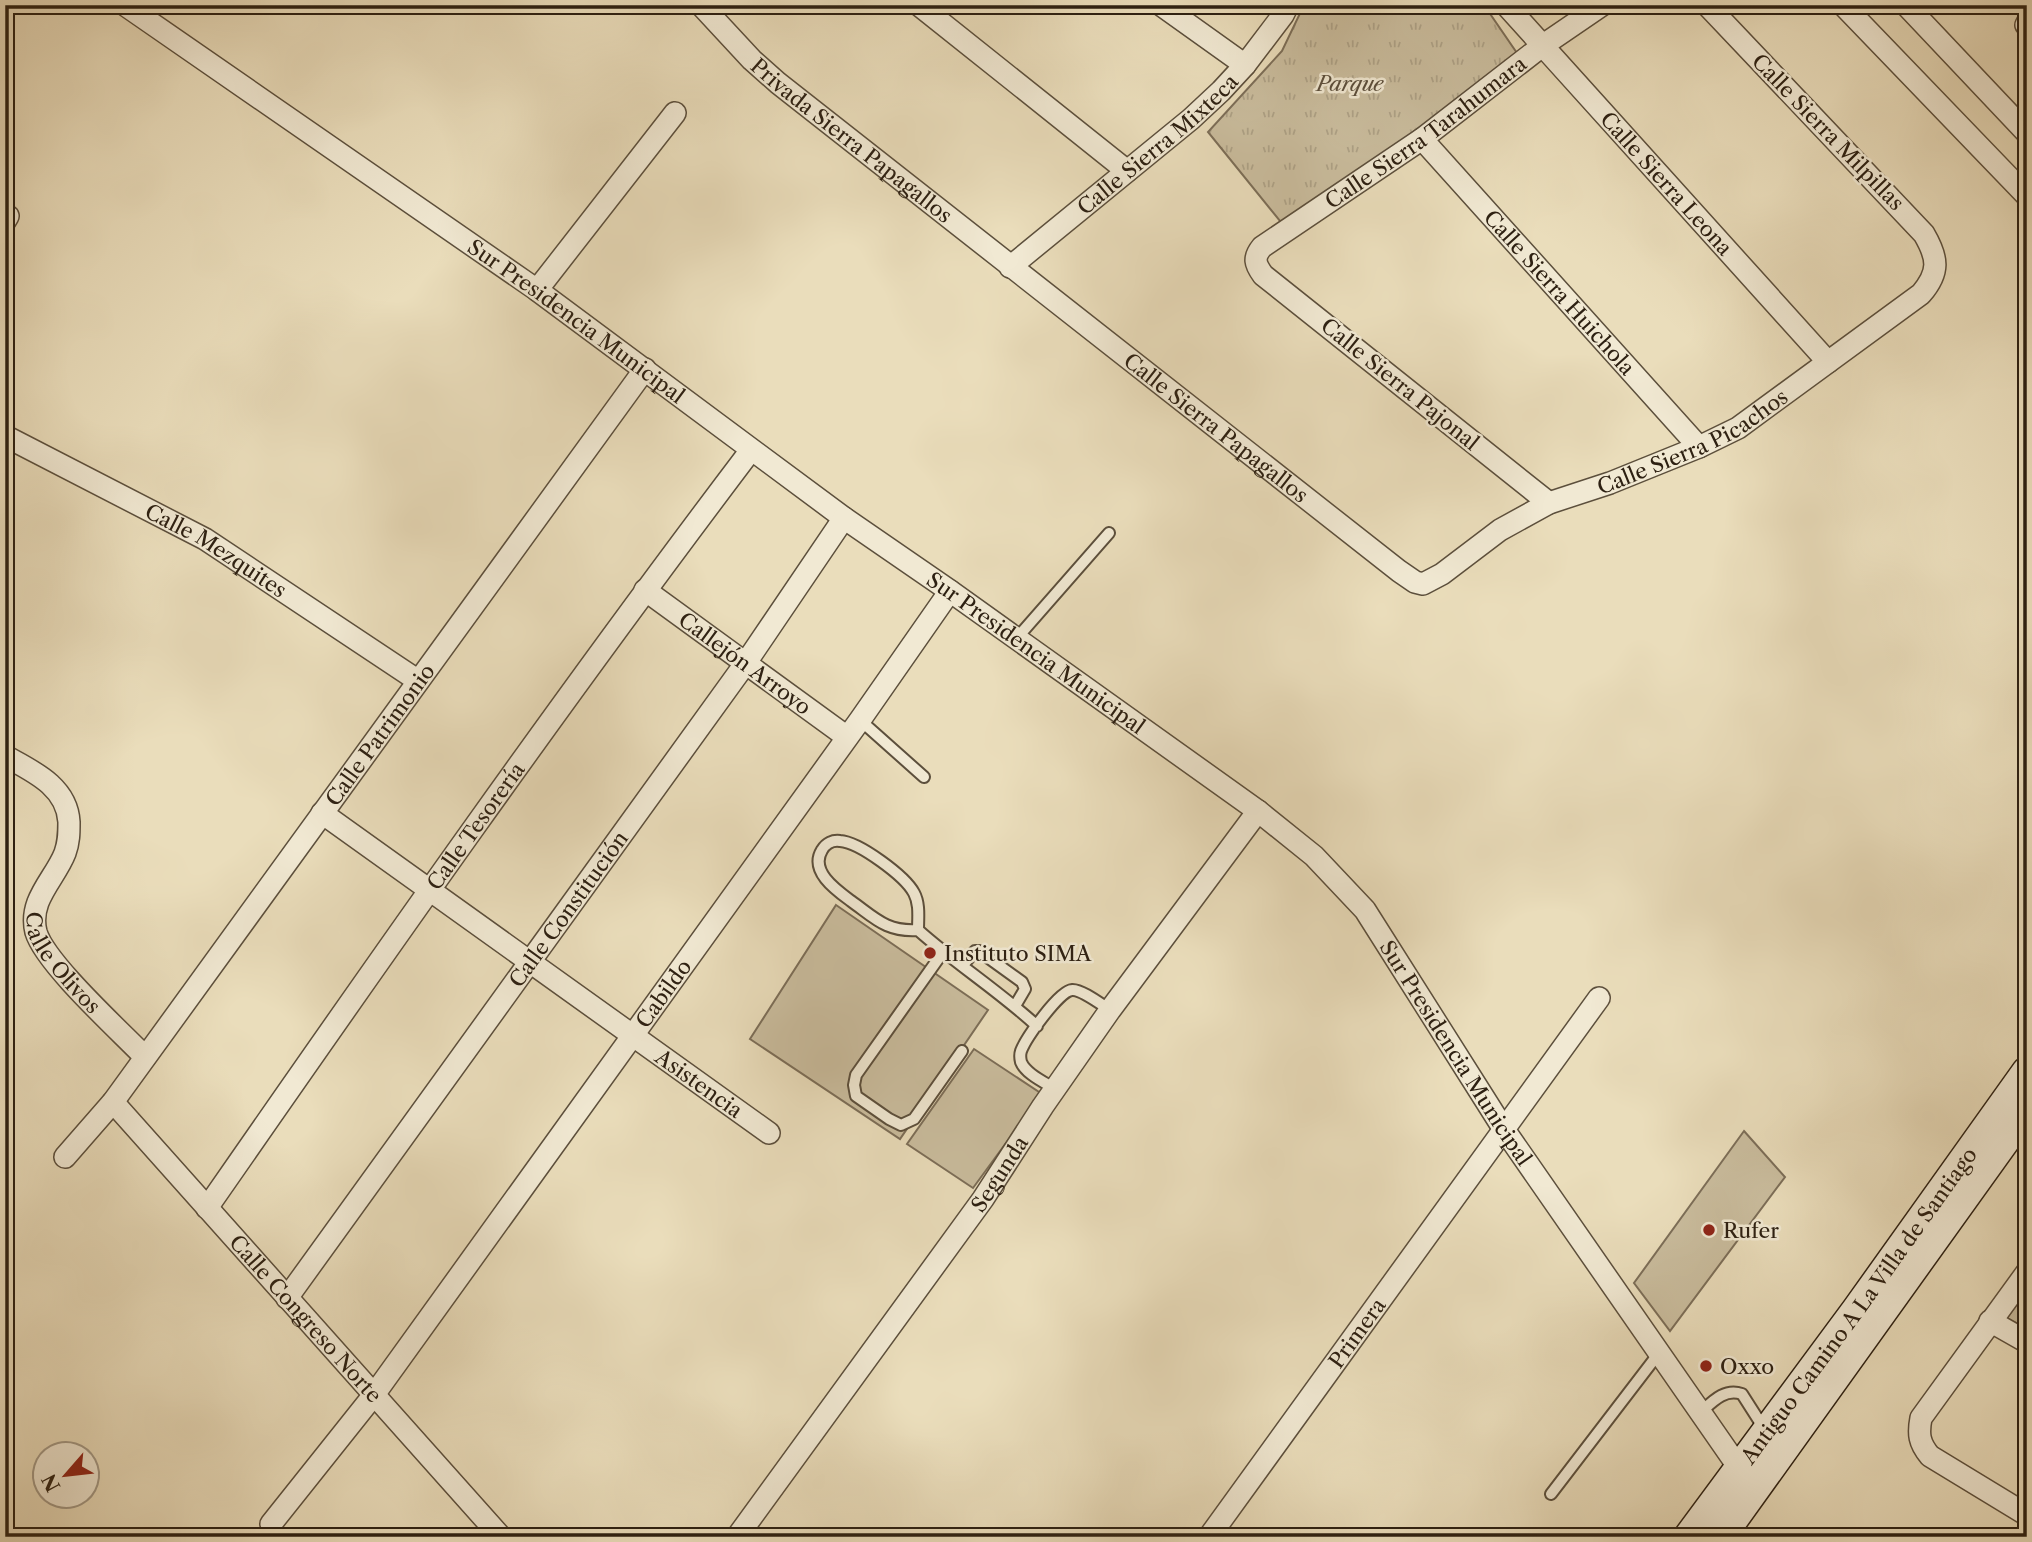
<svg xmlns="http://www.w3.org/2000/svg" width="2032" height="1542" viewBox="0 0 2032 1542" font-family="'Libre Caslon Text',serif">
	<style>
		.grass { fill: #cabd9e; stroke: #7c6e58; stroke-width: 2 }
		.park { fill: url(#park-tufts); stroke: #7c6e58; stroke-width: 2 }
		.lines { fill: none; stroke-linecap: round; stroke-linejoin: round }
		.lane-casing { stroke: #5c4f3c; stroke-width: 14 }
		.street-casing { stroke: #5c4f3c; stroke-width: 24 }
		.secondary-casing { stroke: #2d2012; stroke-width: 33 }
		.lane { stroke: #f1e9d3; stroke-width: 10 }
		.street { stroke: #f1e9d3; stroke-width: 21 }
		.secondary { stroke: #f1e9d3; stroke-width: 30 }
		.poi-dot { fill: #8f2418; stroke: #f1e9d3; stroke-width: 2.5 }
		.labels { text-anchor: middle; dominant-baseline: central; stroke-width: 5; stroke-linejoin: round; paint-order: stroke }
		.park-label { font-size: 21px; font-style: italic; fill: #5c4f3c; stroke: #f1e9d3 }
		.street-label { font-size: 21px; fill: #2d2012; stroke: #f1e9d3 }
		.poi-label { font-size: 21px; fill: #2d2012; stroke: #f1e9d3; text-anchor: start }
	</style>
	<defs>
		<pattern id="park-tufts" width="24" height="20" patternUnits="userSpaceOnUse" patternTransform="scale(1.75)"><rect width="24" height="20" fill="#cabd9e"/><path d="M3 7l-1-3M5 7V3M7 7l1-3M15 17l-1-3M17 17v-4M19 17l1-3" fill="none" stroke="#aea287"/></pattern>
	</defs>
	<rect width="100%" height="100%" fill="#eaddbb"/>
	<filter id="stains"><feTurbulence type="fractalNoise" baseFrequency=".00286" numOctaves="4"/><feColorMatrix values="0 0 0 0 .2 0 0 0 0 .09 0 0 0 0 .02 0 0 0 .5 -.17"/></filter>
	<radialGradient id="worn" r=".72"><stop offset=".6" stop-color="#630" stop-opacity="0"/><stop offset="1" stop-color="#630" stop-opacity=".3"/></radialGradient>
	<!-- grass -->
	<path class="grass" d="M836,905L988,1010L900,1139L750,1039Z
		M974,1049L1042,1094L973,1188L907,1144Z
		M1744,1131L1785,1177L1670,1331L1634,1283Z"/>
	<!-- park -->
	<path class="park" d="M1304,5H1484L1519,56L1284,226L1208,132L1282,51Z
		M2027,1290V1329L2007,1318Z"/>
	<g class="lines">
		<!-- lane casing -->
		<g class="lane-casing">
			<path id="lane" d="M1017,638L1109,533
				M860,720L924,777
				M918,930C918,918 920,904 914,893C905,876 859,842 840,841C833,840 826,843 822,850C809,871 836,890 851,901C875,918 886,932 918,930C956,964 999,991 1037,1026
				M943,952L856,1075L854,1085L856,1096L889,1119L901,1125L914,1119L962,1051
				M963,965L975,951H979L1022,982L1025,989L1015,1006
				M1055,1089C1044,1082 1026,1074 1021,1062C1020,1058 1020,1054 1021,1051C1026,1038 1059,991 1072,990C1081,989 1102,1005 1110,1010
				M1701,1412C1713,1401 1725,1388 1742,1394L1765,1430
				M1551,1494L1659,1353"/>
		</g>
		<!-- street casing -->
		<g class="street-casing">
			<g id="street">
				<path id="s1" d="M125,5L537,290L844,518L950,591L1258,811L1314,856L1365,910L1503,1128L1746,1478"/>
				<path id="s2" d="M701,5L752,60L778,83L1399,571L1415,582L1423,584L1442,574L1500,530L1549,503L1610,483L1699,447L1738,428L1921,294C1940,272 1938,258 1924,234L1707,5"/>
				<path d="M919,5L1127,171"/>
				<path d="M1161,5L1245,65"/>
				<path id="s3" d="M1506,5L1828,362"/>
				<path d="M1843,5L2027,196"/>
				<path d="M1906,5L2027,133"/>
				<path d="M2026,25L2027,23"/>
				<path id="s4" d="M1422,139L1699,447"/>
				<path d="M5,221L8,216"/>
				<path id="s5" d="M1010,267L1191,119L1221,91L1245,65L1283,15L1288,5"/>
				<path d="M537,290L675,113"/>
				<path id="s6" d="M5,436L205,539L417,680"/>
				<path id="s7" d="M1549,503L1263,275C1255,264 1253,258 1262,247L1422,139L1542,46L1602,5"/>
				<path id="s8" d="M645,590L847,737"/>
				<path id="s9" d="M5,756C32,771 67,786 69,822C69,833 69,842 65,853C55,879 28,900 36,932C45,963 120,1031 145,1057"/>
				<path id="s10" d="M322,813L769,1133"/>
				<path id="s11" d="M113,1102L501,1537"/>
				<path id="s12" d="M65,1157L113,1102L645,369"/>
				<path id="s13" d="M207,1208C384,953 563,698 751,450"/>
				<path d="M2027,1272L1921,1418C1918,1434 1919,1443 1930,1456L2027,1515"/>
				<path id="s14" d="M287,1298L745,664L844,518"/>
				<path d="M1990,1321L2027,1342"/>
				<path id="s15" d="M271,1524L373,1396L860,720L950,591"/>
				<path id="s16" d="M737,1537L983,1199L1043,1106L1110,1010L1258,811"/>
				<path id="s17" d="M1209,1537L1599,998"/>
			</g>
		</g>
		<!-- secondary casing -->
		<g class="secondary-casing">
			<g id="secondary">
				<path id="s18" d="M1689,1537L1857,1310L2027,1072"/>
				<path d="M1720,1537L2027,1109"/>
			</g>
		</g>
		<!-- lane -->
		<use href="#lane" class="lane"/>
		<!-- street -->
		<use href="#street" class="street"/>
		<!-- secondary -->
		<use href="#secondary" class="secondary"/>
	</g>
	<!-- markers -->
	<g class="poi-dot">
		<circle cx="930" cy="953" r="7"/>
		<circle cx="1709" cy="1230" r="7"/>
		<circle cx="1706" cy="1366" r="7"/>
	</g>
	<g class="labels">
		<!-- park labels -->
		<g class="park-label">
			<text x="1350" y="83">Parque</text>
		</g>
		<!-- street labels -->
		<g class="street-label">
			<text stroke="none"><textPath href="#s7" startOffset="597">Calle Sierra Tarahumara</textPath></text>
			<text transform="translate(1828 132) rotate(46)">Calle Sierra Milpillas</text>
			<text stroke="none"><textPath href="#s2" startOffset="203">Privada Sierra Papagallos</textPath></text>
			<text stroke="none"><textPath href="#s5" startOffset="192">Calle Sierra Mixteca</textPath></text>
			<text stroke="none"><textPath href="#s3" startOffset="240">Calle Sierra Leona</textPath></text>
			<text stroke="none"><textPath href="#s4" startOffset="206">Calle Sierra Huichola</textPath></text>
			<text stroke="none"><textPath href="#s1" startOffset="551">Sur Presidencia Municipal</textPath></text>
			<text transform="translate(1400 384) rotate(39)">Calle Sierra Pajonal</text>
			<text stroke="none"><textPath href="#s2" startOffset="667">Calle Sierra Papagallos</textPath></text>
			<text stroke="none"><textPath href="#s2" startOffset="1234">Calle Sierra Picachos</textPath></text>
			<text stroke="none"><textPath href="#s6" startOffset="240">Calle Mezquites</textPath></text>
			<text stroke="none"><textPath href="#s1" startOffset="1118">Sur Presidencia Municipal</textPath></text>
			<text stroke="none"><textPath href="#s8" startOffset="124">Callejón Arroyo</textPath></text>
			<text stroke="none"><textPath href="#s12" startOffset="527">Calle Patrimonio</textPath></text>
			<text stroke="none"><textPath href="#s13" startOffset="467">Calle Tesorería</textPath></text>
			<text stroke="none"><textPath href="#s14" startOffset="480">Calle Constitución</textPath></text>
			<text stroke="none"><textPath href="#s9" startOffset="254">Calle Olivos</textPath></text>
			<text stroke="none"><textPath href="#s15" startOffset="660">Cabildo</textPath></text>
			<text stroke="none"><textPath href="#s1" startOffset="1706">Sur Presidencia Municipal</textPath></text>
			<text stroke="none"><textPath href="#s10" startOffset="464">Asistencia</textPath></text>
			<text stroke="none"><textPath href="#s16" startOffset="448">Segunda</textPath></text>
			<text stroke="none"><textPath href="#s18" startOffset="287">Antiguo Camino A La Villa de Santiago</textPath></text>
			<text stroke="none"><textPath href="#s11" startOffset="290">Calle Congreso Norte</textPath></text>
			<text stroke="none"><textPath href="#s17" startOffset="252">Primera</textPath></text>
		</g>
		<!-- poi labels -->
		<g class="poi-label">
			<text x="944" y="953">Instituto SIMA</text>
			<text x="1723" y="1230">Rufer</text>
			<text x="1720" y="1366">Oxxo</text>
		</g>
	</g>
	<!-- margin -->
	<rect width="2032" height="1542" fill="none" stroke="#eaddbb" stroke-width="28"/>
	<rect x="7" y="7" width="2018" height="1528" fill="none" stroke="#2d2012" stroke-width="3.5"/>
	<rect x="14" y="14" width="2004" height="1514" fill="none" stroke="#2d2012" stroke-width="2"/>
	<!-- north arrow -->
	<g transform="translate(66 1475) rotate(242)"><circle r="33" fill="#f1e9d3" stroke="#a39986" stroke-width="2"/>
	<path d="M0-5L12 26L0 18L-12 26Z" fill="#8f2418"/>
	<text y="-10" font-size="19" font-weight="bold" text-anchor="middle" fill="#2d2012">N</text>
	</g>
	<rect width="100%" height="100%" filter="url(#stains)"/>
	<rect width="100%" height="100%" fill="url(#worn)"/>
</svg>
